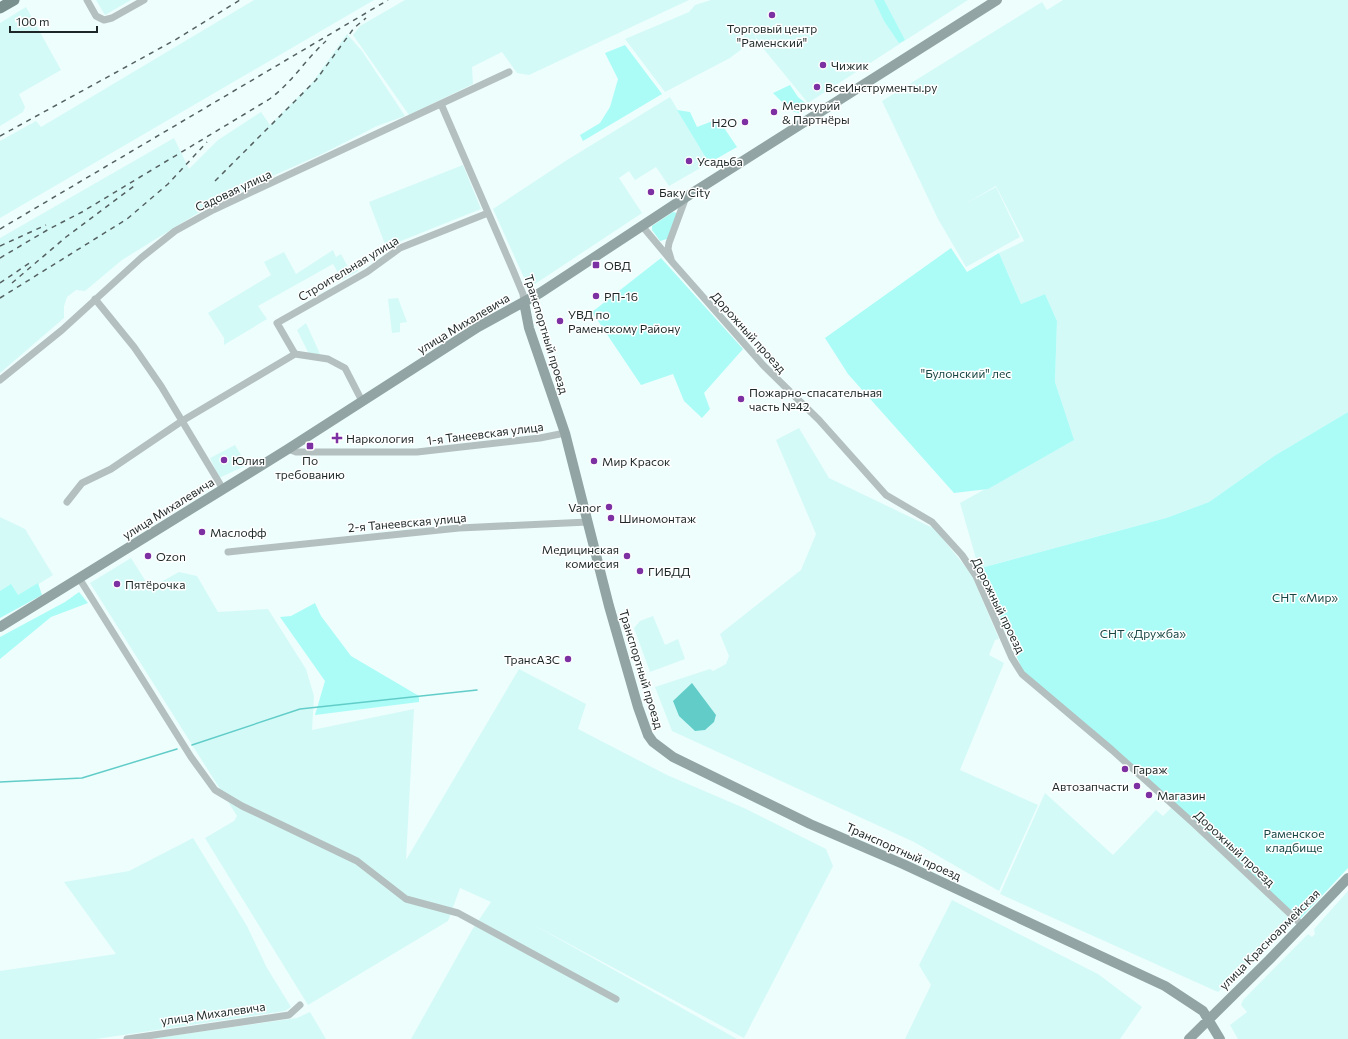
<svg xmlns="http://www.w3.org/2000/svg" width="1348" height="1039" viewBox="0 0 1348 1039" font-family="Commissioner,sans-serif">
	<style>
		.built { fill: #d4faf8 }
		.green { fill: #abfcf7 }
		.water { fill: #62cdc8 }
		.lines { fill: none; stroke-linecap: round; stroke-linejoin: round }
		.stream { stroke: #62cdc8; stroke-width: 1.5 }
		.street { stroke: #b4c0bf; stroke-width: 7 }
		.secondary { stroke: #92a4a3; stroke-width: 10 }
		.primary { stroke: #7a908e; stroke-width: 11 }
		.rail { stroke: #556161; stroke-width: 1.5; stroke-dasharray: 5 5; stroke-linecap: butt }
		.poi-dot { fill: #7c30a1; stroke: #fff; stroke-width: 1.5 }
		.labels { text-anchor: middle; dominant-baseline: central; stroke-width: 3; stroke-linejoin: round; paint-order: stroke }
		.poi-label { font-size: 12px; fill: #1d2727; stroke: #fff; text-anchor: start }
		.street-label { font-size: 12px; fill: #1d2727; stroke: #fff }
		.park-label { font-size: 12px; fill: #174745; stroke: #fff }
	</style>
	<rect width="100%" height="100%" fill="#edfefd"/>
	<!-- built -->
	<path class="built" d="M96,0H131L105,15Z
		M254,0H374L0,218V141L36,121L41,127Z
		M405,0H689L529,75L517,73L502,52L472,67L473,84L409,115L353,35L360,26Z
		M711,0H968L808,103L758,42L748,16L757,41L747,45L730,58L665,92L625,39L682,15L689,12L695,5Z
		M1063,0H1348V412L1274,456L1209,502L1166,518L981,568L977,562L960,503L1073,440L1055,382L1057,321L1045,294L1021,304L999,253L1024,241L996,186L965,204L996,187L1020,237L966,267L938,219L882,101L1042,2L1047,10Z
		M26,7L61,70L19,94L25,107L23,112L0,126V23Z
		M347,34L362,51L405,116L377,126L322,154L219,200L122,260L85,291L76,290L67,297L64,306V318L0,373V238L174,138L189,169L218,140L261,112L270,125L312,83Z
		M670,97L709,163L669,186L656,167L635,180L629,171L619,178L642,213L535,284L525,280L493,209L567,160Z
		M463,165L481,209L386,247L369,202Z
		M333,250L336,257L341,254L349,269L357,266L358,271L342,280L333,264L258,306L267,319L224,345V338L208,313L271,275L264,262L284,252L296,274Z
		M398,298L407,322L400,323V332L392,333L388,299Z
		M306,323L320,354H309L297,330Z
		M799,428L829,478L935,529L972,575L999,639L995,640L989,655L1004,663L960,770L1038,805L999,891L914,842L672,731L655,687L710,669L713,671L726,664L729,656L720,634L801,570L816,534L776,440Z
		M235,445L247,465L219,478L210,458Z
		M0,517L25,529L53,575L18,597L0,593Z
		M131,558L150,588L179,572L197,576L218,612L268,609L306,669L314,696L312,730L414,709L406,860L519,669L586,704L578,729L667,775L744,808L826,849L833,866L744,1038L534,925L737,1039H411L472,930L491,902L460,888L448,921L308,1005L205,838L234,821L237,816L90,583Z
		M653,616L665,645L678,639L685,659L650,672L634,628L640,621Z
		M1045,793L1113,855L1156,810L1163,816L1172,807L1294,922L1259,952L1218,992L1000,894Z
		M193,838L247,926L267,968L291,1007L285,1011L96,1039H0V971L116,954L64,882L129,871Z
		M1348,891V1039H1238L1230,1025L1247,1012L1241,1005L1243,1000L1308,934L1312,937L1315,934L1314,929Z
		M952,900L1098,974L1142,1007L1120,1039H905L931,985L919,965Z
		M310,1012L326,1039H149L297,1018Z"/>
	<!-- green -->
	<path class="green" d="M874,0H884L905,40L899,43L884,21Z
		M625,45L662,94L583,141L580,135L600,123L610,107L618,79L605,53Z
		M790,85L798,97L809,106L799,113L791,111L773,93Z
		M677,110L690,112L697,127L718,119L737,147L709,163Z
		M673,212L677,213L667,239L660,241L652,230V226Z
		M951,248L967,272L999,253L1021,304L1045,294L1057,321L1055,382L1074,440L988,489L954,493L848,374L825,338Z
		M661,258L743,349L704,393L710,409L702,418L684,401L673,374L641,385L592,312Z
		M1348,412V868L1300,919L1023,671L990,595L981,568L1166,518L1209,502L1274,456Z
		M38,583L42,595L0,618V591L11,584L18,595Z
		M79,592L88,603L51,617L0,659V637L65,602Z
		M315,603L321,616L351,656L419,696V702L315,715L325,681L280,617L291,616Z"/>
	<!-- water -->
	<path class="water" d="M692,683L716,715L714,722L705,730L695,731L679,716L673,701Z"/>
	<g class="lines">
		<!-- stream -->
		<path class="stream" d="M192,745L300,709L477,690
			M0,782L82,778L177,749"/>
		<!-- street -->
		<path class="street" d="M87,0L96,16L104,20L112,18L144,0
			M441,104L513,270L523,294L524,302
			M643,227L674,264L763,365L819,420L886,495L932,522L962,555L976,576L1012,658L1022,674L1112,750L1192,822L1302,925
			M671,259L668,249L669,243L686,197
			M95,299L134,347L161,386L223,489
			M295,354L277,323L367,272L400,248L488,213
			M0,380L62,330L141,258L175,231L213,210L509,72
			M288,449L296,452H417L540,438L565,433
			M67,502L82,483L111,469L182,421L295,354L328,359L345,368L362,401
			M228,552L459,528L588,522
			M79,578L191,757L215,790L242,806L357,861L406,899L458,913L616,999
			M127,1039L289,1015L300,1005"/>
		<!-- secondary -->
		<path class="secondary" d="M524,302L529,328L565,433L609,606L638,707L648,735L653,742L673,757L810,824L903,864L1165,986L1203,1011L1220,1039
			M0,627L288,449L478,327L540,293L686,197L997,0
			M1189,1039L1269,960L1348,878"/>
		<!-- primary -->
		<path class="primary" d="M0,8L14,0"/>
		<!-- rail -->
		<path class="rail" d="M0,136L175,40L240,0
			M215,181L316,80L354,28L366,18
			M0,229L388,0
			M0,246L46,225
			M0,258L49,229L82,212L268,100C291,84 305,60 326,41
			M0,283L31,262
			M12,283L66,237L134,186
			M0,298L127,219L168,184L207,142"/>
	</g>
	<!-- markers -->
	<g class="poi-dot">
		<circle cx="772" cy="15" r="4"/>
		<circle cx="823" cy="65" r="4"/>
		<circle cx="817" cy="87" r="4"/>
		<circle cx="774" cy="112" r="4"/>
		<circle cx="745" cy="122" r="4"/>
		<circle cx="689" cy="161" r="4"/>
		<circle cx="651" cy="192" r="4"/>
		<rect x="592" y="261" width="8" height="8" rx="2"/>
		<circle cx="596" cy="296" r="4"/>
		<circle cx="560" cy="321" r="4"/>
		<circle cx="741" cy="399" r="4"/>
		<path d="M335 432h4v4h4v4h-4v4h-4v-4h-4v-4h4z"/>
		<rect x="306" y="442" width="8" height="8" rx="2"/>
		<circle cx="224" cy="460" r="4"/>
		<circle cx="594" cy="461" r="4"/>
		<circle cx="609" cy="507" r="4"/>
		<circle cx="611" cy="518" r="4"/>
		<circle cx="202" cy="532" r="4"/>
		<circle cx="148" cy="556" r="4"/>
		<circle cx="627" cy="556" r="4"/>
		<circle cx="640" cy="571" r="4"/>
		<circle cx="117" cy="584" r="4"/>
		<circle cx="568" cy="659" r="4"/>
		<circle cx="1125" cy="769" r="4"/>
		<circle cx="1137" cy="786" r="4"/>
		<circle cx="1149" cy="795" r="4"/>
	</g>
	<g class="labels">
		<!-- poi labels -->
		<g class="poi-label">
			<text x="772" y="28" text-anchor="middle">Торговый центр<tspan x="772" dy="14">"Раменский"</tspan></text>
			<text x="831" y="65">Чижик</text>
			<text x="825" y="87">ВсеИнструменты.ру</text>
			<text x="782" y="105">Меркурий<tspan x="782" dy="14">&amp; Партнёры</tspan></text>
			<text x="737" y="122" text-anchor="end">H2O</text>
			<text x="697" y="161">Усадьба</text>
			<text x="659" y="192">Баку City</text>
			<text x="604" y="265">ОВД</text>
			<text x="604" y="296">РП-16</text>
			<text x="568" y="314">УВД по<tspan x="568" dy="14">Раменскому Району</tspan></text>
			<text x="749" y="392">Пожарно-спасательная<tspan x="749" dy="14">часть №42</tspan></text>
			<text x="346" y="438">Наркология</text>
			<text x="232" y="460">Юлия</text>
			<text x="310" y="460" text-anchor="middle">По<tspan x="310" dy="14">требованию</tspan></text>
			<text x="602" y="461">Мир Красок</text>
			<text x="601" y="507" text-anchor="end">Vanor</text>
			<text x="619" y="518">Шиномонтаж</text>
			<text x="210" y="532">Маслофф</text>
			<text x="619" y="549" text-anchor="end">Медицинская<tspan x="619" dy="14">комиссия</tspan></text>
			<text x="156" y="556">Ozon</text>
			<text x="648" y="571">ГИБДД</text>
			<text x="125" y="584">Пятёрочка</text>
			<text x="560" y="659" text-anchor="end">ТрансАЗС</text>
			<text x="1133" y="769">Гараж</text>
			<text x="1129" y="786" text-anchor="end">Автозапчасти</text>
			<text x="1157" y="795">Магазин</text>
		</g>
		<!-- street labels -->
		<g class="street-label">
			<text transform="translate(233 190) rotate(-25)">Садовая улица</text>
			<text transform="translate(348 268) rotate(-31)">Строительная улица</text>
			<text transform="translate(463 323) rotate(-31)">улица Михалевича</text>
			<text transform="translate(749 332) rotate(48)">Дорожный проезд</text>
			<text transform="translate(547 334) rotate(73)">Транспортный проезд</text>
			<text transform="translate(485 433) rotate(-7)">1-я Танеевская улица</text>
			<text transform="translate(168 508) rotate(-32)">улица Михалевича</text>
			<text transform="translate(407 522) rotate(-5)">2-я Танеевская улица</text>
			<text transform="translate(999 605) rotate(64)">Дорожный проезд</text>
			<text transform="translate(642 669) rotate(73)">Транспортный проезд</text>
			<text transform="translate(1235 848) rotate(43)">Дорожный проезд</text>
			<text transform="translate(904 851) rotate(24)">Транспортный проезд</text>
			<text transform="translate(1269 939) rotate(-45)">улица Красноармейская</text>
			<text transform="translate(213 1013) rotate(-8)">улица Михалевича</text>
		</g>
		<!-- park labels -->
		<g class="park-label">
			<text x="966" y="373">"Булонский" лес</text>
			<text x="1305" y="597">СНТ «Мир»</text>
			<text x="1143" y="633">СНТ «Дружба»</text>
			<text x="1294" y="833">Раменское<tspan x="1294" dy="14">кладбище</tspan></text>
		</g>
	</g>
	<!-- scale -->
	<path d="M10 26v6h87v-6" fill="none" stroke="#1d2727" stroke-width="2"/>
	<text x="16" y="26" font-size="12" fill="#1d2727" stroke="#ffffff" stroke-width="3" paint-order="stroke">100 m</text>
</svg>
